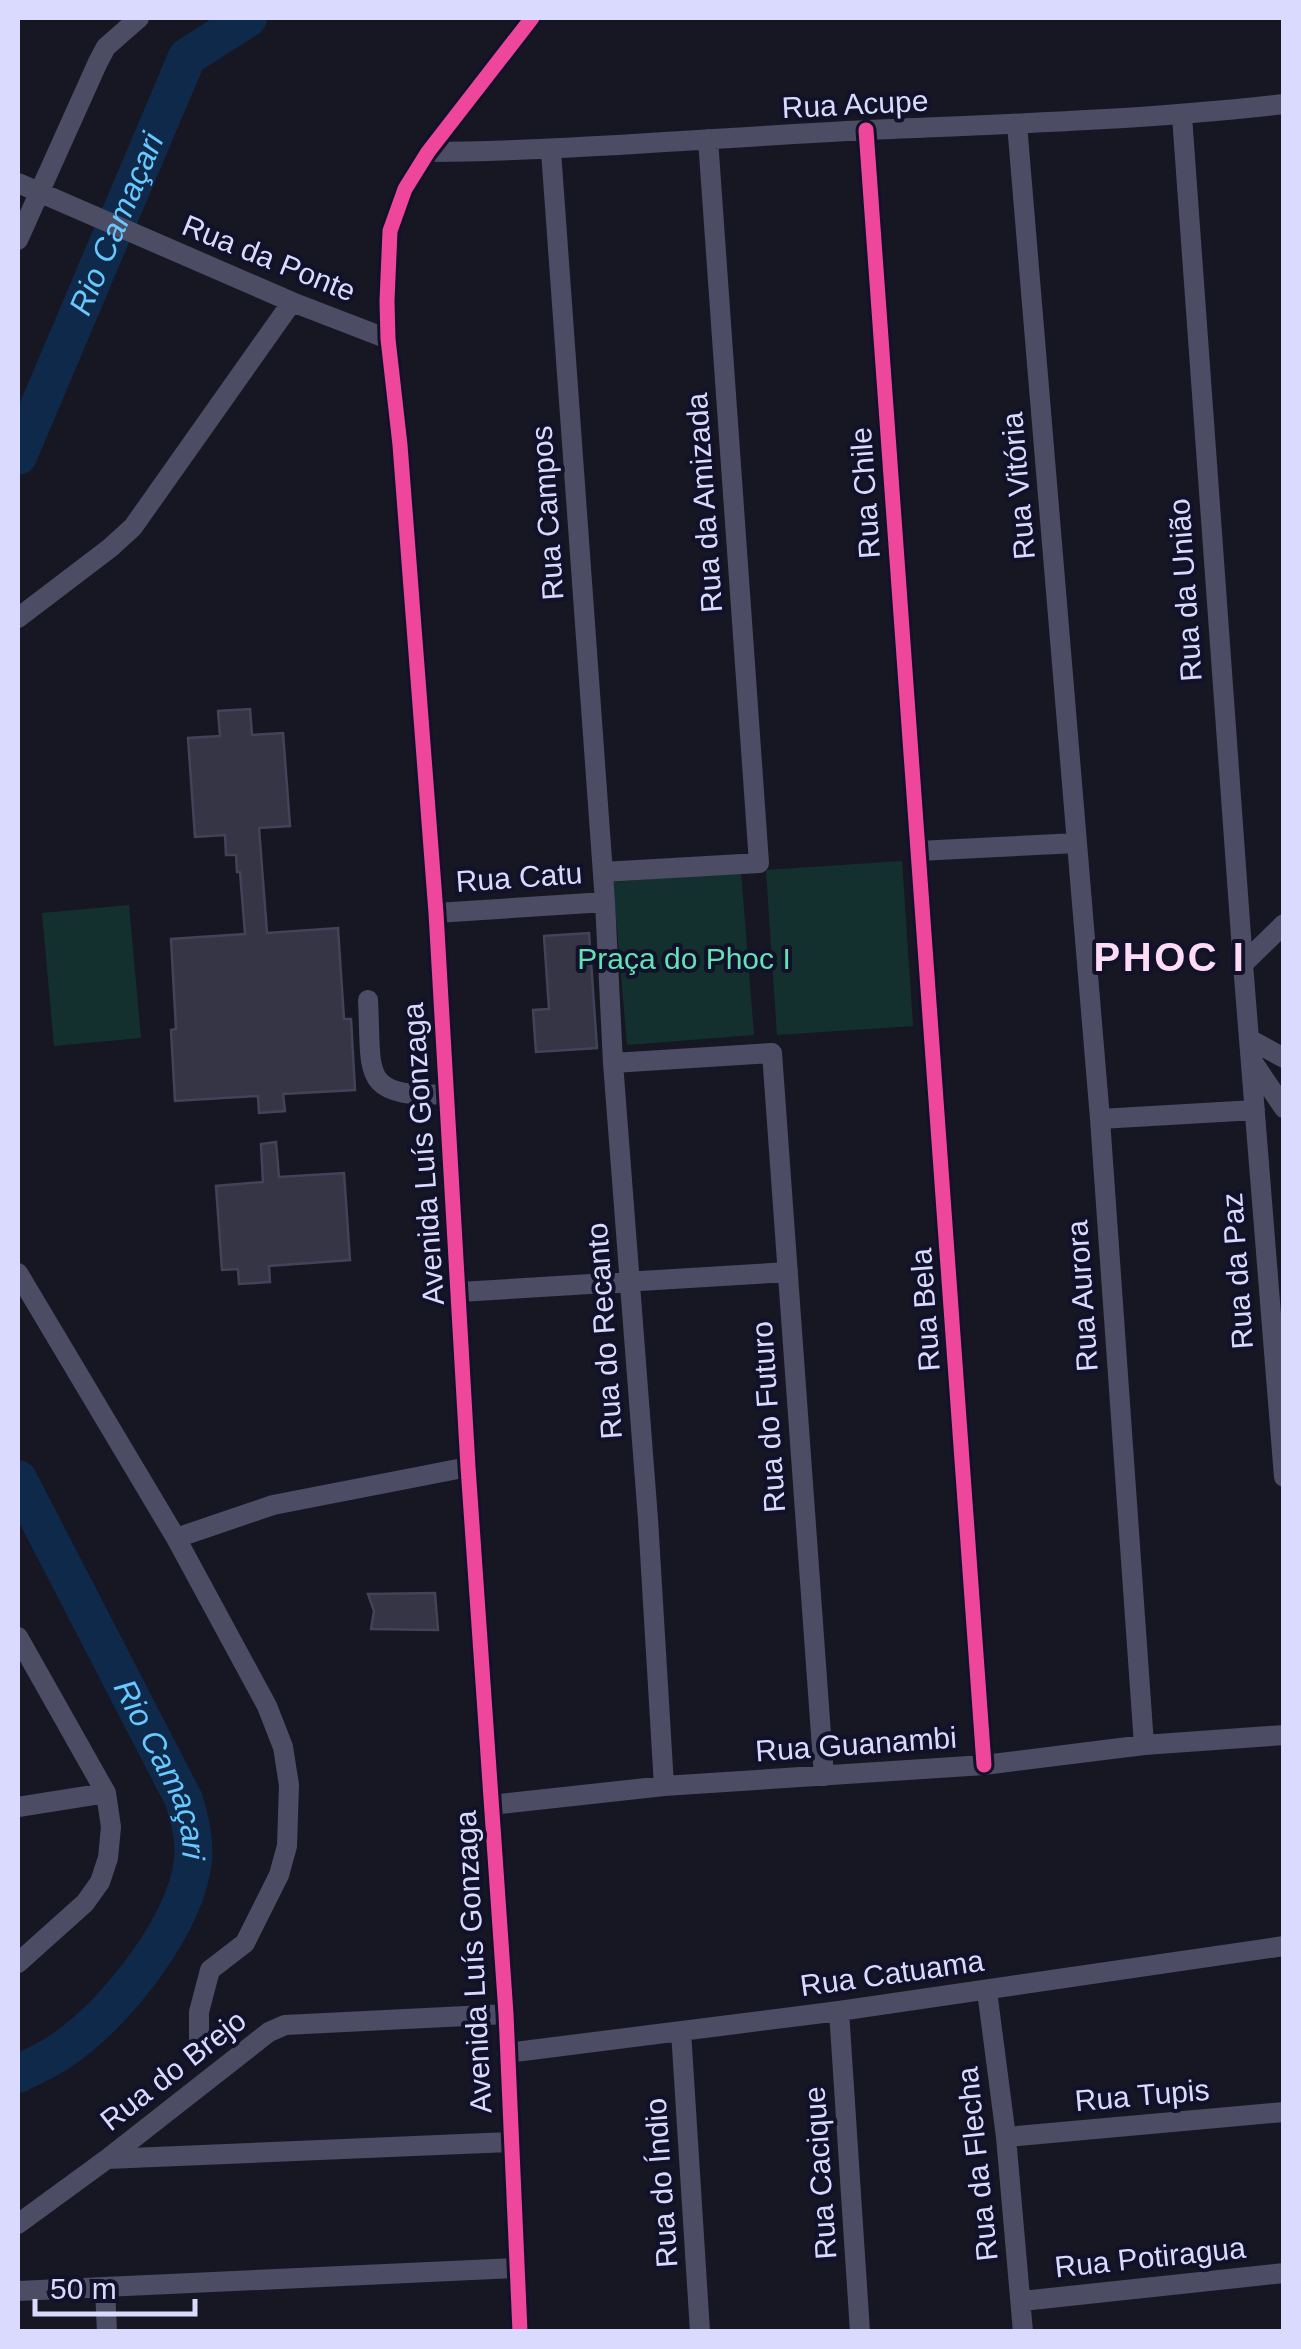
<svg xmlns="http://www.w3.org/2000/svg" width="1301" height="2349" viewBox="0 0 1301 2349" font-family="Helvetica,sans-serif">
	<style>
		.green { fill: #14302e }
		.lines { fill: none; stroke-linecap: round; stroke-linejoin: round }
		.river { stroke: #0e2949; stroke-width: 38 }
		.building { fill: #353546; stroke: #434258; stroke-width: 2.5 }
		.minor { stroke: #4c4d65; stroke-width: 20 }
		.cycleway-casing { stroke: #12112a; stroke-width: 21 }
		.cycleway { stroke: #ed469a; stroke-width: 15 }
		.labels { text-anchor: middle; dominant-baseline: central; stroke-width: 8; stroke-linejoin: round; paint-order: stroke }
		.street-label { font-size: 30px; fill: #dadaff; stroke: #12112a }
		.park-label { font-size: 30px; fill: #64e1b5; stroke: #12112a }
		.water-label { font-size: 32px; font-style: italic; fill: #68c8ff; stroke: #12112a }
		.district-label { font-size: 40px; font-weight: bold; letter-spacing: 2.5px; fill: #ffdcf6; stroke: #12112a }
	</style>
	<rect width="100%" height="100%" fill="#171724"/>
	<!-- green -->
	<path class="green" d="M902,861L913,1026L777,1035L766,870Z
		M741,872L754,1035L627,1045L613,882Z
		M129,905L141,1038L54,1046L42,913Z"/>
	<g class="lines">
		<!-- river -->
		<g class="river">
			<path id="s1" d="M18,456L187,57L248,18"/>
			<path id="s2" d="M18,1479L184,1800C190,1821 195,1839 193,1861C185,1925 118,2011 65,2048C51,2059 33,2066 18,2074"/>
		</g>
	</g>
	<!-- building -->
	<path class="building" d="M250,709L252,735L283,733L290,826L259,828L267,933L338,928L344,1019H351L355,1090L283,1094L285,1111L259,1113L258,1096L175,1101L171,1030L176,1029L171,939L245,934L240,872H237L236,855H226L225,835L195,837L188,738L220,736L218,711Z
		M589,933L597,1048L536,1052L533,1010L549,1009L544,936Z
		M276,1142L279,1177L344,1173L350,1260L269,1266L270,1282L239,1284L238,1269L222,1270L216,1186L263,1182L261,1144Z
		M435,1593L438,1630L371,1629L374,1611L368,1594Z"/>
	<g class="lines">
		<!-- minor -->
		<path class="minor" d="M1182,116L1243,964L1284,1477
			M1017,124L1100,1119L1144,1745
			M866,130L984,1765
			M551,151L605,902L613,1063L648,1519L664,1786
			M428,152C575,151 721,137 868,130C1007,124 1145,120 1284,104
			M18,183L292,302L388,339
			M18,240L98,62L106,47L139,18
			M18,618L110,548L133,527L292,302
			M918,851L1077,843
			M603,872L759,863L708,139
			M436,913L605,902
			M1243,964L1284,924
			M368,1000C372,1075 359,1098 447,1094
			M1249,1039L1284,1058
			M1252,1061L1284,1108
			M613,1063L772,1053L824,1776
			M1100,1119L1255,1110
			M18,1273L176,1538L267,1706L283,1747L289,1785L287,1846L279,1875L245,1943L210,1970L199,2012V2047
			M460,1292L788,1272
			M176,1538L273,1505L468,1467
			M18,1637L106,1793L111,1827L108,1858L100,1882L85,1903L18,1963
			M491,1805L664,1786L984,1765L1144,1745L1284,1735
			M18,1807L106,1793
			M987,1991L1006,2137L1023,2332
			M839,2011L860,2332
			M681,2031L700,2332
			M507,2053L839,2011L1284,1946
			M1006,2137L1284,2112
			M107,2159L510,2142
			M18,2224L107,2159L269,2032L285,2025L506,2014
			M105,2289L107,2332
			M18,2291L517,2268
			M1022,2301L1284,2273
			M520,2332L506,2014L468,1467L436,913L400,445L388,339L387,301L390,231L405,189L428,152L532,18"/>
		<!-- cycleway casing -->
		<g class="cycleway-casing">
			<path id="cycleway" d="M866,130L984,1765
				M520,2332L506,2014L468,1467L436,913L400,445L388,339L387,301L390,231L405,189L428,152L532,18"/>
		</g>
		<!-- cycleway -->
		<use href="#cycleway" class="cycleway"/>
	</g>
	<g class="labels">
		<!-- street labels -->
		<g class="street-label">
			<text transform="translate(855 104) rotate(-3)">Rua Acupe</text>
			<text transform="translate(269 258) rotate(22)">Rua da Ponte</text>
			<text transform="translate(1018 486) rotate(-95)">Rua Vitória</text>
			<text transform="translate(865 493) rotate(-94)">Rua Chile</text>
			<text transform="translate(704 503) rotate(-94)">Rua da Amizada</text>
			<text transform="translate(547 513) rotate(-94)">Rua Campos</text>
			<text transform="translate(1185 590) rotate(-94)">Rua da União</text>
			<text transform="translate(519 877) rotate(-4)">Rua Catu</text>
			<text transform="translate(423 1154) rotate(-94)">Avenida Luís Gonzaga</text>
			<text transform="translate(1237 1271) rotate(-94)">Rua da Paz</text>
			<text transform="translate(1082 1296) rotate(-94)">Rua Aurora</text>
			<text transform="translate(925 1310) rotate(-94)">Rua Bela</text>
			<text transform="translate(604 1331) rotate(-94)">Rua do Recanto</text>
			<text transform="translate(768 1417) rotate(-94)">Rua do Futuro</text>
			<text transform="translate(856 1744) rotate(-4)">Rua Guanambi</text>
			<text transform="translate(473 1962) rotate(-93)">Avenida Luís Gonzaga</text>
			<text transform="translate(892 1973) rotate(-8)">Rua Catuama</text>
			<text transform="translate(173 2070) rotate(-38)">Rua do Brejo</text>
			<text transform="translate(1142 2095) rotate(-5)">Rua Tupis</text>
			<text transform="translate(977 2164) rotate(-96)">Rua da Flecha</text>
			<text transform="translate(820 2173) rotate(-94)">Rua Cacique</text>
			<text transform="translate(661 2183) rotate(-94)">Rua do Índio</text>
			<text transform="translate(1150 2257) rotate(-6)">Rua Potiragua</text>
		</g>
		<!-- park labels -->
		<g class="park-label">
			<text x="684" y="958">Praça do Phoc I</text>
		</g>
		<!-- water labels -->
		<g class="water-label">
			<text stroke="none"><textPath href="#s1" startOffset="252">Rio Camaçari</textPath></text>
			<text stroke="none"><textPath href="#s2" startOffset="325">Rio Camaçari</textPath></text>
		</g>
		<!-- district labels -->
		<g class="district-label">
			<text x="1170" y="957">PHOC I</text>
		</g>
	</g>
	<!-- border -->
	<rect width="1301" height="2349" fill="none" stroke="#dadaff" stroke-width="40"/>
	<!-- scale -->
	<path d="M35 2299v15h160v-15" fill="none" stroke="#dadaff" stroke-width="5"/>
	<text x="50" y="2299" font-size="30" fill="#dadaff" stroke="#12112a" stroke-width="8" paint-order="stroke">50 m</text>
</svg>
